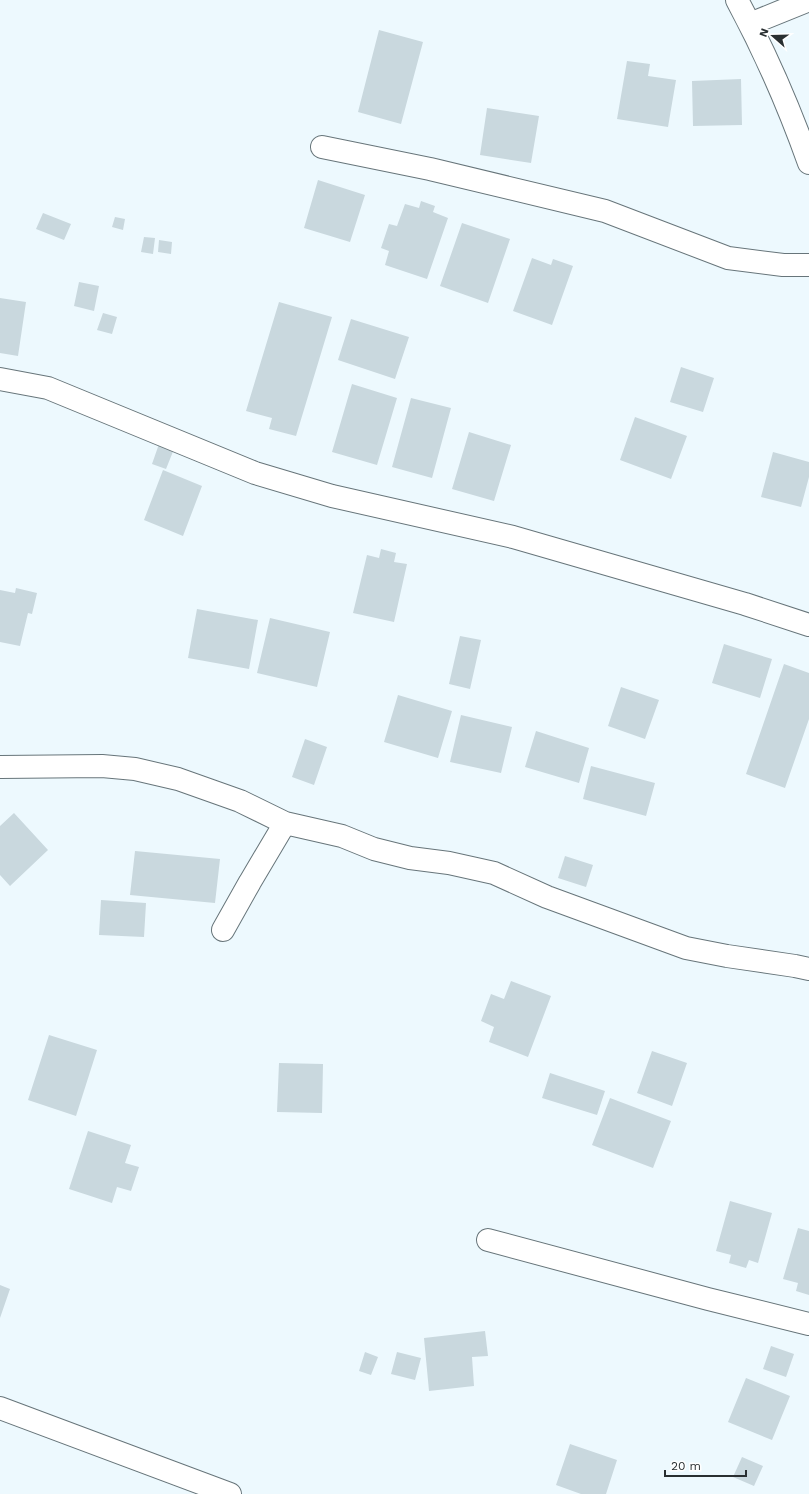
<svg xmlns="http://www.w3.org/2000/svg" width="809" height="1494" viewBox="0 0 809 1494" font-family="'Work Sans',sans-serif">
	<style>
		.building { fill: #c9d8de }
		.lines { fill: none; stroke-linecap: round; stroke-linejoin: round }
		.minor-casing { stroke: #67757a; stroke-width: 24 }
		.minor { stroke: #fff; stroke-width: 22 }
	</style>
	<rect width="100%" height="100%" fill="#edf9fe"/>
	<!-- building -->
	<path class="building" d="M379,30L423,42L401,124L358,112Z
		M627,61L650,64L648,76L676,80L668,127L617,119Z
		M741,79L742,125L693,126L692,81Z
		M487,108L539,116L531,163L480,155Z
		M318,180L365,195L350,242L304,228Z
		M421,201L435,206L433,212L448,218L427,279L385,265L389,251L381,248L389,224L397,226L405,204L419,208Z
		M43,213L71,224L64,240L36,229Z
		M115,217L125,219L123,230L112,227Z
		M462,223L510,239L488,303L440,286Z
		M144,237L155,238L153,254L141,252Z
		M159,240L172,242L171,254L158,252Z
		M532,258L551,265L553,259L573,266L552,325L513,311Z
		M79,282L99,286L94,311L74,306Z
		M0,298L26,302L18,356L0,353Z
		M279,302L332,317L296,436L269,429L272,418L246,411Z
		M103,313L117,317L112,334L97,330Z
		M351,319L409,337L395,379L338,360Z
		M681,367L714,378L703,412L670,402Z
		M352,384L397,398L377,465L332,452Z
		M411,398L451,408L432,478L392,467Z
		M635,417L687,436L671,479L620,460Z
		M469,432L511,445L494,501L452,489Z
		M159,444L174,449L166,469L152,464Z
		M773,452L809,462V477L801,507L761,497Z
		M163,470L202,486L183,536L144,520Z
		M381,549L396,553L394,562L407,564L394,622L353,613L367,555L379,558Z
		M16,588L37,593L32,614L28,613L20,646L0,642V590L15,593Z
		M197,609L258,620L249,669L188,658Z
		M270,618L330,632L317,687L257,673Z
		M460,636L481,640L470,689L449,684Z
		M724,644L772,659L760,698L712,683Z
		M784,664L809,673V719L785,788L746,774Z
		M621,687L659,700L645,739L608,726Z
		M398,695L452,711L438,758L384,742Z
		M461,715L512,727L501,773L450,762Z
		M536,731L589,748L579,783L525,767Z
		M305,739L327,747L314,785L292,777Z
		M591,766L655,783L646,816L583,799Z
		M14,813L48,850L10,886L0,875V826Z
		M135,851L220,859L215,903L130,895Z
		M565,856L593,865L586,887L558,878Z
		M101,900L146,903L144,937L99,935Z
		M511,981L551,996L528,1057L489,1042L494,1027L481,1021L491,994L504,999Z
		M49,1035L97,1050L76,1116L28,1100Z
		M652,1051L687,1063L672,1106L637,1093Z
		M279,1063L323,1064L322,1113L277,1112Z
		M550,1073L605,1091L597,1115L542,1098Z
		M610,1098L671,1121L653,1168L592,1145Z
		M88,1131L131,1145L125,1163L139,1167L131,1191L117,1187L112,1203L69,1189Z
		M730,1201L772,1213L758,1263L749,1260L746,1268L729,1263L731,1255L716,1251Z
		M798,1228L809,1231V1295L796,1291L798,1283L783,1279Z
		M0,1285L10,1289L0,1318Z
		M485,1331L488,1356L472,1357L474,1386L429,1391L424,1338Z
		M771,1346L794,1354L786,1377L763,1369Z
		M365,1352L378,1357L371,1375L359,1371Z
		M397,1352L421,1358L415,1380L391,1374Z
		M746,1378L790,1396L772,1440L728,1422Z
		M570,1444L617,1460L606,1494H581L556,1485Z
		M742,1457L763,1466L754,1486L733,1477Z"/>
	<g class="lines">
		<!-- minor casing -->
		<g class="minor-casing">
			<path id="minor" d="M737,0C765,52 789,107 809,163
				M750,24L809,0
				M322,147L430,169L605,211L728,258L783,265H809
				M0,379L48,388L255,473L332,496L513,537L745,604L809,625
				M0,767L102,766L135,769L178,779L240,801L285,823L342,836L374,849L410,858L449,863L494,873L547,897L686,948L727,956L795,966L809,969
				M223,930L250,882L285,823
				M488,1240L708,1299L809,1324
				M0,1408L230,1494"/>
		</g>
		<!-- minor -->
		<use href="#minor" class="minor"/>
	</g>
	<!-- north arrow -->
	<g transform="translate(773 36) rotate(290)" stroke="#ffffff" stroke-width="3" paint-order="stroke">
	<path d="M0-3L7 15L0 10L-7 15Z" fill="#292f31"/>
	<text y="-6" font-size="11" font-weight="bold" text-anchor="middle" fill="#292f31">N</text>
	</g>
	<!-- scale -->
	<path d="M665 1470v6h81v-6" fill="none" stroke="#292f31" stroke-width="2"/>
	<text x="671" y="1470" font-size="12" fill="#292f31" stroke="#ffffff" stroke-width="3" paint-order="stroke">20 m</text>
</svg>
